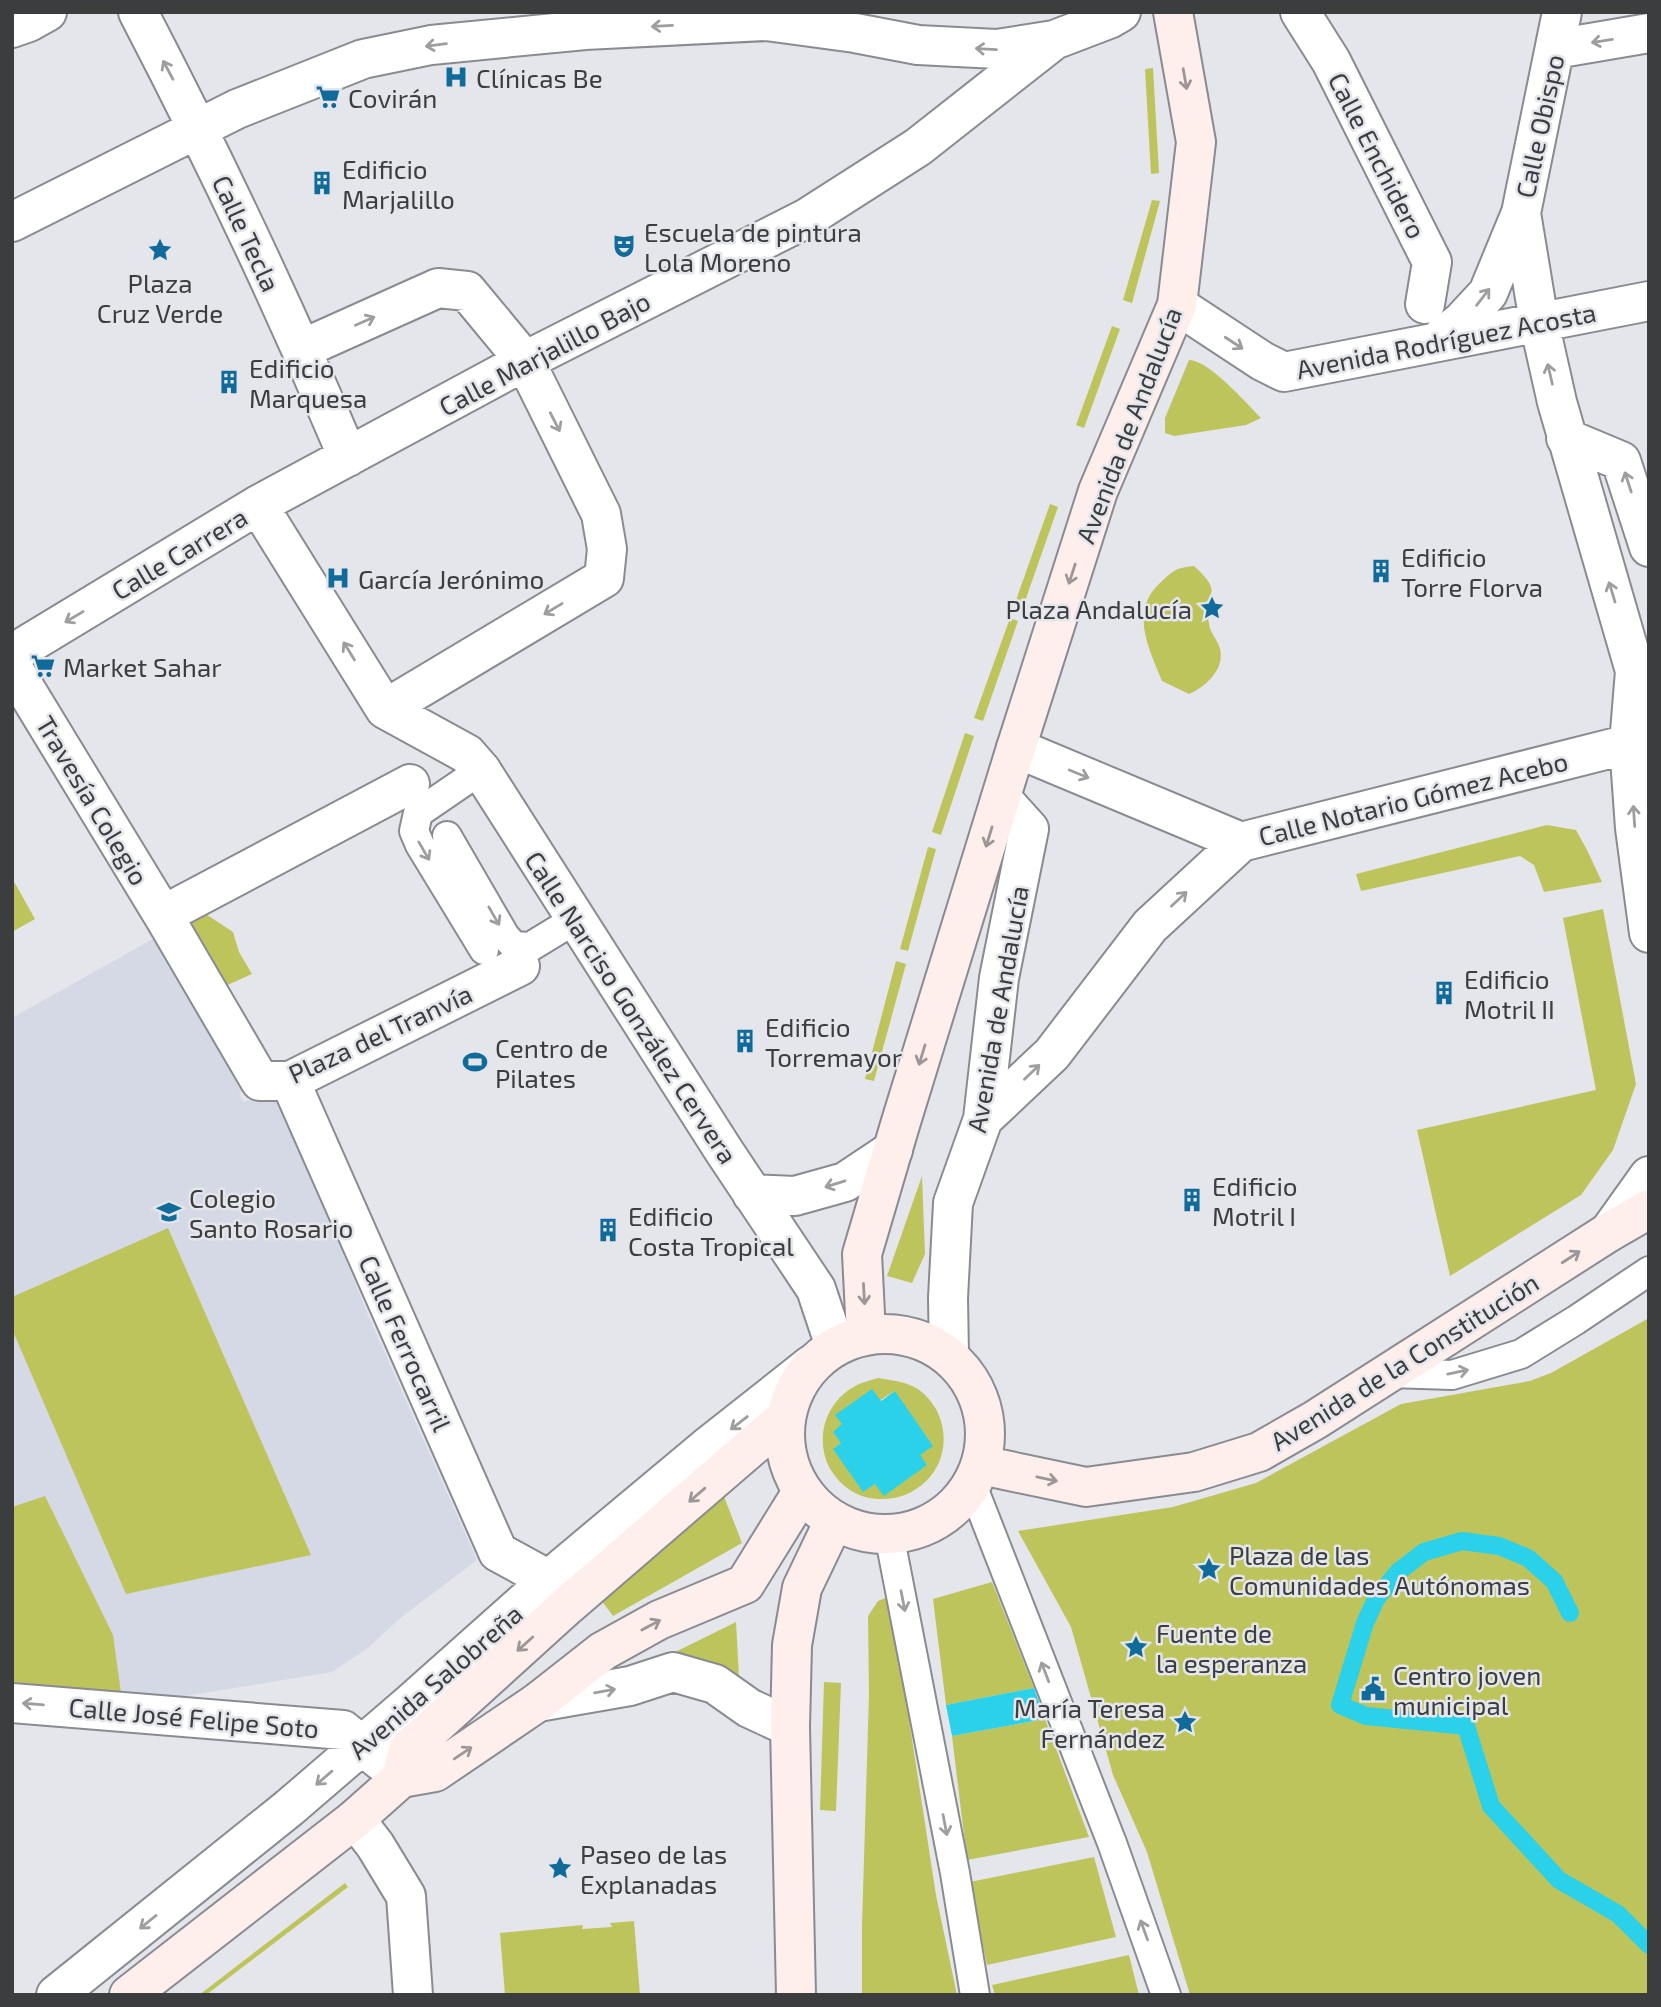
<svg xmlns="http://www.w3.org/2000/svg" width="1661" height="2007" viewBox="0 0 1661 2007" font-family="'Exo 2',sans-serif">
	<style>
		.built { fill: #d4d9e5 }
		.green { fill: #bec45c; fill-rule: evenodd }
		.water { fill: #2bd0e9 }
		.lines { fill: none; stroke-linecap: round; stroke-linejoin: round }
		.stream { stroke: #2bd0e9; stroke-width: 18 }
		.lane-casing { stroke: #888b90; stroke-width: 32 }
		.street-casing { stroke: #888b90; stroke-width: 42 }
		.secondary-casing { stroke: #888b90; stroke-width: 42 }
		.lane { stroke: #fff; stroke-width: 28 }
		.street { stroke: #fff; stroke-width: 38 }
		.secondary { stroke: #feefed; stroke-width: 38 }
		.oneway { stroke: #9d9e9f }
		.oneway2 { stroke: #9c9696 }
		.labels { text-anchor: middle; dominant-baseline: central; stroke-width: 5; stroke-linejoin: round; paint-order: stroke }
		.poi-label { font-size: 26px; fill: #3b3d3f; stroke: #e4e6eb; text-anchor: start }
		.street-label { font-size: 26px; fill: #3b3d3f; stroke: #e4e6eb }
	</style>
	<rect width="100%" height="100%" fill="#e4e6eb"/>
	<!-- built -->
	<path class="built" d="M160,935L244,1089L239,1093L243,1102L277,1091L371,1322L477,1560L399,1619L368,1648L332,1672L179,1697L12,1682V1018Z"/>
	<!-- green -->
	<path class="green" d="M1153,68L1159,173L1151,174L1145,69Z
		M1152,200L1160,201L1132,303L1123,300Z
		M1112,326L1120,329L1084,428L1076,425Z
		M1189,360C1209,360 1246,403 1261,418L1246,425L1174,436L1165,433V418Z
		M1050,504L1058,507L1023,607L1015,603Z
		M1194,566C1226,595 1204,592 1209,624C1210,633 1218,640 1220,649C1225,669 1206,687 1189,694L1162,681C1149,649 1129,611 1160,583C1174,570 1175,568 1194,566Z
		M1010,618L1018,621L983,721L974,718Z
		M965,733L974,736L941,835L932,832Z
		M1547,825L1576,830L1587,850L1602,882L1544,892L1534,865L1520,856L1361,891L1356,874Z
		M928,847L936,849L908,951L900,949Z
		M12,878L35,919L12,932Z
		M1603,909L1636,1084L1613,1150L1581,1195L1450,1276L1417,1130L1596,1090L1563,918Z
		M201,911L233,932L239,952L252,974L212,992L172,922Z
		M896,961L906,964L874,1081L865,1079Z
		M922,1176L925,1254L912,1283L887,1276Z
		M168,1228L311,1555L126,1594L12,1329V1297Z
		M1649,1318V1995H1190L1147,1852L1113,1775L1071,1627L1018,1531L1173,1507L1256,1483L1401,1404L1530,1381L1551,1373Z
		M878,1378C890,1380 902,1381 914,1387C923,1391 931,1401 936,1409C962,1459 918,1510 865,1497C850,1493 836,1480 829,1467C814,1436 827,1400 857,1385C863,1382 871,1380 878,1378ZM895,1391L919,1455L927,1465L875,1484L863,1491L834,1449L841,1443L842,1424Z
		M723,1494L742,1543L613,1616L601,1600Z
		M45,1496L113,1635L121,1693L12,1682V1507Z
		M992,1582L1034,1688L946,1705L933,1599Z
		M890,1596L936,1895L957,1995H862V1925L869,1694L868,1616L878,1601Z
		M736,1622L739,1677L663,1658Z
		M824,1682L841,1683L836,1811L820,1810Z
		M1045,1719L1089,1837L967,1860L952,1736Z
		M1094,1857L1116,1937L987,1965L970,1882Z
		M345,1883L348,1887L206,1995H199Z
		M634,1921L640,1995H505L500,1933L583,1925L582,1929L612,1927L610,1923Z
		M1129,1955L1139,1995H995L992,1985Z"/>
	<!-- water -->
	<path class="water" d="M872,1389L881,1401L895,1391L933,1446L920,1455L927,1465L884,1496L875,1484L863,1492L833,1449L841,1443L833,1432L842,1424L835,1415Z
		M1034,1688L1045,1719L952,1736L946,1705Z"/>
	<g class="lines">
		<!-- stream -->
		<path class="stream" d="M1570,1613L1554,1581L1528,1558L1499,1546L1462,1541L1424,1552L1398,1572L1376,1599L1365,1623L1340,1705L1366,1716L1466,1726L1491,1806L1559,1880L1618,1914L1649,1945"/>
		<!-- lane casing -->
		<g class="lane-casing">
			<path id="lane" d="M481,770L418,813L414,831L420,845L484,950
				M447,836L505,936L514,946L530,947L576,919
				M1390,1373L1452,1375L1521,1354L1576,1320L1649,1271
				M972,1485L1112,1843L1166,1995
				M889,1534L955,1873L975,1995"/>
		</g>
		<!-- street casing -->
		<g class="street-casing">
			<path id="street" d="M138,12C214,158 284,306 348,457
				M1300,12L1331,61L1432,262L1425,304
				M1562,12L1521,213L1539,322L1557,402L1635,671L1629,744L1635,828L1649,933
				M12,28L29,22L47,12
				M1555,49L1649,33
				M12,222L237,109L363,59L431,45L585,30L766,21L855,33L918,45L997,49L1054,40L1109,19L1121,12
				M1177,305L1262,361L1284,372L1649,301
				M1436,342L1462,321L1488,293L1521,213
				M302,349L438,288L467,291L525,361L601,514L607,549L604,578L385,709
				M1566,438L1621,461L1649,547
				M258,505L385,709L467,754L481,770L724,1151L816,1289L835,1346
				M12,654L258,505L525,361L807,218L918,147L1054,40
				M12,667L163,915L410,784
				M1016,748L1241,842
				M163,915L260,1081H290L520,966
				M290,1081L498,1552L549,1580
				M983,1119L1052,1054L1150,926L1241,842L1629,744L1649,734
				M752,1194L795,1196L845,1182L893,1150
				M1609,1232L1649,1176
				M949,1355L948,1298L953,1203L983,1119L999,978L1029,829L1001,798
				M538,1702L630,1686L673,1672L715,1684L749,1708L790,1727
				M12,1703L343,1730L381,1761
				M355,1819L375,1845L406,1896L413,1995
				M56,1995L289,1808L410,1704L566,1565L706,1448L811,1365"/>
		</g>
		<!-- secondary casing -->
		<g class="secondary-casing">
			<path id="secondary" d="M785 1434a100 100 0 1 1 200 0a100 100 0 1 1-200 0Z
				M866,1334L862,1254L900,1125L1016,748L1098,491L1177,305L1196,142L1173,12
				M981,1465L1086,1487L1194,1472L1259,1452L1315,1420L1609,1232L1649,1209
				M401,1778L408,1750L568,1605L785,1418
				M129,1995L355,1819L401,1778L435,1772L538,1702L603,1651L659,1620L745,1584L802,1492
				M796,1995L790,1727L792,1645L802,1588L834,1521"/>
		</g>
		<!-- lane -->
		<use href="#lane" class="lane"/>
		<!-- street -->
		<use href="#street" class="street"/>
		<!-- secondary -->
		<use href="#secondary" class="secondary"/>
	</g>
	<!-- one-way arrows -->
	<defs><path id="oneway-shaft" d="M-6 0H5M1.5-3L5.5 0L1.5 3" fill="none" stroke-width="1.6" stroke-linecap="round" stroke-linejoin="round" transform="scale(1.75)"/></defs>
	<g class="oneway">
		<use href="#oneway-shaft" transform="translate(662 26) rotate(177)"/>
		<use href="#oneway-shaft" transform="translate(1602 41) rotate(171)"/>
		<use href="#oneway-shaft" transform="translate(436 45) rotate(173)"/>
		<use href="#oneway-shaft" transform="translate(986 49) rotate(-177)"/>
		<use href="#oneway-shaft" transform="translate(168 70) rotate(-118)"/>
		<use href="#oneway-shaft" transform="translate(1483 297) rotate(-52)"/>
		<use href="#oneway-shaft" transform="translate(365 321) rotate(-24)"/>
		<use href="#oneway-shaft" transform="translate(1234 343) rotate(33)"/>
		<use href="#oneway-shaft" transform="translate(1550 374) rotate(-103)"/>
		<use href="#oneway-shaft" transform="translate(555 422) rotate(63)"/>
		<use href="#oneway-shaft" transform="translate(1628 482) rotate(-108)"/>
		<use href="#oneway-shaft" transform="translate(1612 592) rotate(-107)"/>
		<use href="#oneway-shaft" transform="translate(553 609) rotate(149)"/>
		<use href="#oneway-shaft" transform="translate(74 617) rotate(149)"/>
		<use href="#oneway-shaft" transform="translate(349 651) rotate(-122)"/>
		<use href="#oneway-shaft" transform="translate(1079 774) rotate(22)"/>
		<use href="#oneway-shaft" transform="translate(1634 816) rotate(-94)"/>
		<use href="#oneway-shaft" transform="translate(424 851) rotate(60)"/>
		<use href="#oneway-shaft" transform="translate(1179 899) rotate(-43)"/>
		<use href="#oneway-shaft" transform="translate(494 916) rotate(60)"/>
		<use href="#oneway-shaft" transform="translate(1032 1072) rotate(-44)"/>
		<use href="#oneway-shaft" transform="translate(835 1184) rotate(163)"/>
		<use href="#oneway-shaft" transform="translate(1458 1372) rotate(-12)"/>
		<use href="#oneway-shaft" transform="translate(739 1423) rotate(142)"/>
		<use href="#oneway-shaft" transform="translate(903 1601) rotate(79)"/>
		<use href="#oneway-shaft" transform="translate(1045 1672) rotate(-111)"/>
		<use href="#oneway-shaft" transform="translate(605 1691) rotate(-10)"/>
		<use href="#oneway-shaft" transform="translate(33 1704) rotate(-175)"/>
		<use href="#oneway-shaft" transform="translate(324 1778) rotate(139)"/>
		<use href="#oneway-shaft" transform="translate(945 1825) rotate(79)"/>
		<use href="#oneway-shaft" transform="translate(148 1922) rotate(141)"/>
		<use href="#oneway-shaft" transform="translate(1144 1930) rotate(-110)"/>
	</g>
	<g class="oneway2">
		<use href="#oneway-shaft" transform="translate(1185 79) rotate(80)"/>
		<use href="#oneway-shaft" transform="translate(1072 574) rotate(108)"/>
		<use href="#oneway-shaft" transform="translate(989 837) rotate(107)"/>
		<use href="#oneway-shaft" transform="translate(922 1055) rotate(107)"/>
		<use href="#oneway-shaft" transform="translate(1571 1257) rotate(-33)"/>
		<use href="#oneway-shaft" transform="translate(864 1294) rotate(87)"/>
		<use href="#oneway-shaft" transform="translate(1047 1479) rotate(12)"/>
		<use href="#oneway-shaft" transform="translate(697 1495) rotate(139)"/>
		<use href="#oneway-shaft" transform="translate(651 1625) rotate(-28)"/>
		<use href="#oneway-shaft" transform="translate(525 1644) rotate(138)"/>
		<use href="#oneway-shaft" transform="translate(463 1753) rotate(-34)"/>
	</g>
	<!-- icons -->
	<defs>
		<g id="hospital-bare" transform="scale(1.89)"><path d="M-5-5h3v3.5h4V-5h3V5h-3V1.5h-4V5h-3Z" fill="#106b9a" stroke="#e4e6eb" stroke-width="2.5" paint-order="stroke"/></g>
		<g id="supermarket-bare" transform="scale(1.89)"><path d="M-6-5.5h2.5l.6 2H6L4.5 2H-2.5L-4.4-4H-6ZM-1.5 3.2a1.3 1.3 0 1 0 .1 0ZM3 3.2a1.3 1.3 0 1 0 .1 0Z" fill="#106b9a" stroke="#e4e6eb" stroke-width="2.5" paint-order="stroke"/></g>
		<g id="building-bare" transform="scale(1.89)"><path d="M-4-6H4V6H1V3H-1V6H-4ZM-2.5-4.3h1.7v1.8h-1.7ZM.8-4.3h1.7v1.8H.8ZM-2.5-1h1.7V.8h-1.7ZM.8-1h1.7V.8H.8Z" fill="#106b9a" stroke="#e4e6eb" stroke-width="2.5" paint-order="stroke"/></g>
		<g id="theatre-bare" transform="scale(1.89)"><path d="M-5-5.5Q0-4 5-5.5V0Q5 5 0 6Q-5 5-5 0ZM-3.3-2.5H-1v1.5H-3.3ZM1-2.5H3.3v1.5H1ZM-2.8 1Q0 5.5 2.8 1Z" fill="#106b9a" stroke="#e4e6eb" stroke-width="2.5" paint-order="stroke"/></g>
		<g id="sight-bare" transform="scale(1.89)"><path d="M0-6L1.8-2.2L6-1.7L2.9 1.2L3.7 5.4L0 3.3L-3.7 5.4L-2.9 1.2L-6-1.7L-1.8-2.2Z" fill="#106b9a" stroke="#e4e6eb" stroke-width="2.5" paint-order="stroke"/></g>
		<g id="stadium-bare" transform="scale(1.89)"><path d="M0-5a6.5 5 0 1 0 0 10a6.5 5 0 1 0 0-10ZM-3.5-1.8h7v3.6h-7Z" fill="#106b9a" stroke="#e4e6eb" stroke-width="2.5" paint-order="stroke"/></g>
		<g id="school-bare" transform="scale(1.89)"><path d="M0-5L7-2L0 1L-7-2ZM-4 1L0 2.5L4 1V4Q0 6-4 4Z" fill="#106b9a" stroke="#e4e6eb" stroke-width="2.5" paint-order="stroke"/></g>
		<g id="civic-bare" transform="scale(1.89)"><path d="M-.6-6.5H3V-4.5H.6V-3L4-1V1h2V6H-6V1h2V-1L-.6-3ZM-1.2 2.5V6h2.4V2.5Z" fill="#106b9a" stroke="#e4e6eb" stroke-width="2.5" paint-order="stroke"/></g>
	</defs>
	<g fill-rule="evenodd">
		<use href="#hospital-bare" x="456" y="77"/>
		<use href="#supermarket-bare" x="328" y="97"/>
		<use href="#building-bare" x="322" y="183"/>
		<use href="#theatre-bare" x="624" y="246"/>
		<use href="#sight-bare" x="160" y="250"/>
		<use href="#building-bare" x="229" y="382"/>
		<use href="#building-bare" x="1381" y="571"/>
		<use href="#hospital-bare" x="338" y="578"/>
		<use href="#sight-bare" x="1212" y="608"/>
		<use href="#supermarket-bare" x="43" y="666"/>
		<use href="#building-bare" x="1444" y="993"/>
		<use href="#building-bare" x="745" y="1041"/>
		<use href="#stadium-bare" x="475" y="1062"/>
		<use href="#building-bare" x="1192" y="1200"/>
		<use href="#school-bare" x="169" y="1212"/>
		<use href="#building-bare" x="608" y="1230"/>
		<use href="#sight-bare" x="1209" y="1569"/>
		<use href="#sight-bare" x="1136" y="1647"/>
		<use href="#civic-bare" x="1373" y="1689"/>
		<use href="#sight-bare" x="1185" y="1722"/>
		<use href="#sight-bare" x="560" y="1868"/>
	</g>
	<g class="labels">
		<!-- poi labels -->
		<g class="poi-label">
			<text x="476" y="77">Clínicas Be</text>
			<text x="348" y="97">Covirán</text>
			<text x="342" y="168">Edificio<tspan x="342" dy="30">Marjalillo</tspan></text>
			<text x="644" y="231">Escuela de pintura<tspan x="644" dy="30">Lola Moreno</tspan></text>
			<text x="160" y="282" text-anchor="middle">Plaza<tspan x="160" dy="30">Cruz Verde</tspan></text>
			<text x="249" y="367">Edificio<tspan x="249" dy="30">Marquesa</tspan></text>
			<text x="1401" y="556">Edificio<tspan x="1401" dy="30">Torre Florva</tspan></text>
			<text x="358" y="578">García Jerónimo</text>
			<text x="1192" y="608" text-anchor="end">Plaza Andalucía</text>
			<text x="63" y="666">Market Sahar</text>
			<text x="1464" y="978">Edificio<tspan x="1464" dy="30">Motril II</tspan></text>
			<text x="765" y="1026">Edificio<tspan x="765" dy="30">Torremayor</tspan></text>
			<text x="495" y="1047">Centro de<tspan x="495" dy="30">Pilates</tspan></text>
			<text x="1212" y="1185">Edificio<tspan x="1212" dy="30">Motril I</tspan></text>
			<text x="189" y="1197">Colegio<tspan x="189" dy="30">Santo Rosario</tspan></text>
			<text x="628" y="1215">Edificio<tspan x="628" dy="30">Costa Tropical</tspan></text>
			<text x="1229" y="1554">Plaza de las<tspan x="1229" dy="30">Comunidades Autónomas</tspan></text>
			<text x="1156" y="1632">Fuente de<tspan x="1156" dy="30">la esperanza</tspan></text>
			<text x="1393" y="1674">Centro joven<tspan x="1393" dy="30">municipal</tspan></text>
			<text x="1165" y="1707" text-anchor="end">María Teresa<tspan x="1165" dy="30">Fernández</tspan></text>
			<text x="580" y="1853">Paseo de las<tspan x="580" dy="30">Explanadas</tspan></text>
		</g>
		<!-- street labels -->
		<g class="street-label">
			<text transform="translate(1539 126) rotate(-78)">Calle Obispo</text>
			<text transform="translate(1378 155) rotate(63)">Calle Enchidero</text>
			<text transform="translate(247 233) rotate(65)">Calle Tecla</text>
			<text transform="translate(1446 340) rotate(-11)">Avenida Rodríguez Acosta</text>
			<text transform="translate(544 353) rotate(-28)">Calle Marjalillo Bajo</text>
			<text transform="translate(1128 425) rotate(-69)">Avenida de Andalucía</text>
			<text transform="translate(179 553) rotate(-31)">Calle Carrera</text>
			<text transform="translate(1413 798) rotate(-14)">Calle Notario Gómez Acebo</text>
			<text transform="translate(93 800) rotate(59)">Travesía Colegio</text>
			<text transform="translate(632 1007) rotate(57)">Calle Narciso González Cervera</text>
			<text transform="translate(997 1009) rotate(-80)">Avenida de Andalucía</text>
			<text transform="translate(380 1033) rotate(-25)">Plaza del Tranvía</text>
			<text transform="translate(406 1343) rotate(66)">Calle Ferrocarril</text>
			<text transform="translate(1404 1361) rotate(-32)">Avenida de la Constitución</text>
			<text transform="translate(435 1681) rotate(-41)">Avenida Salobreña</text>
			<text transform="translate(194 1717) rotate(5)">Calle José Felipe Soto</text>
		</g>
	</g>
	<!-- border -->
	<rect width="1661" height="2007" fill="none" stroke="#3b3d3f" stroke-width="28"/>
</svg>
